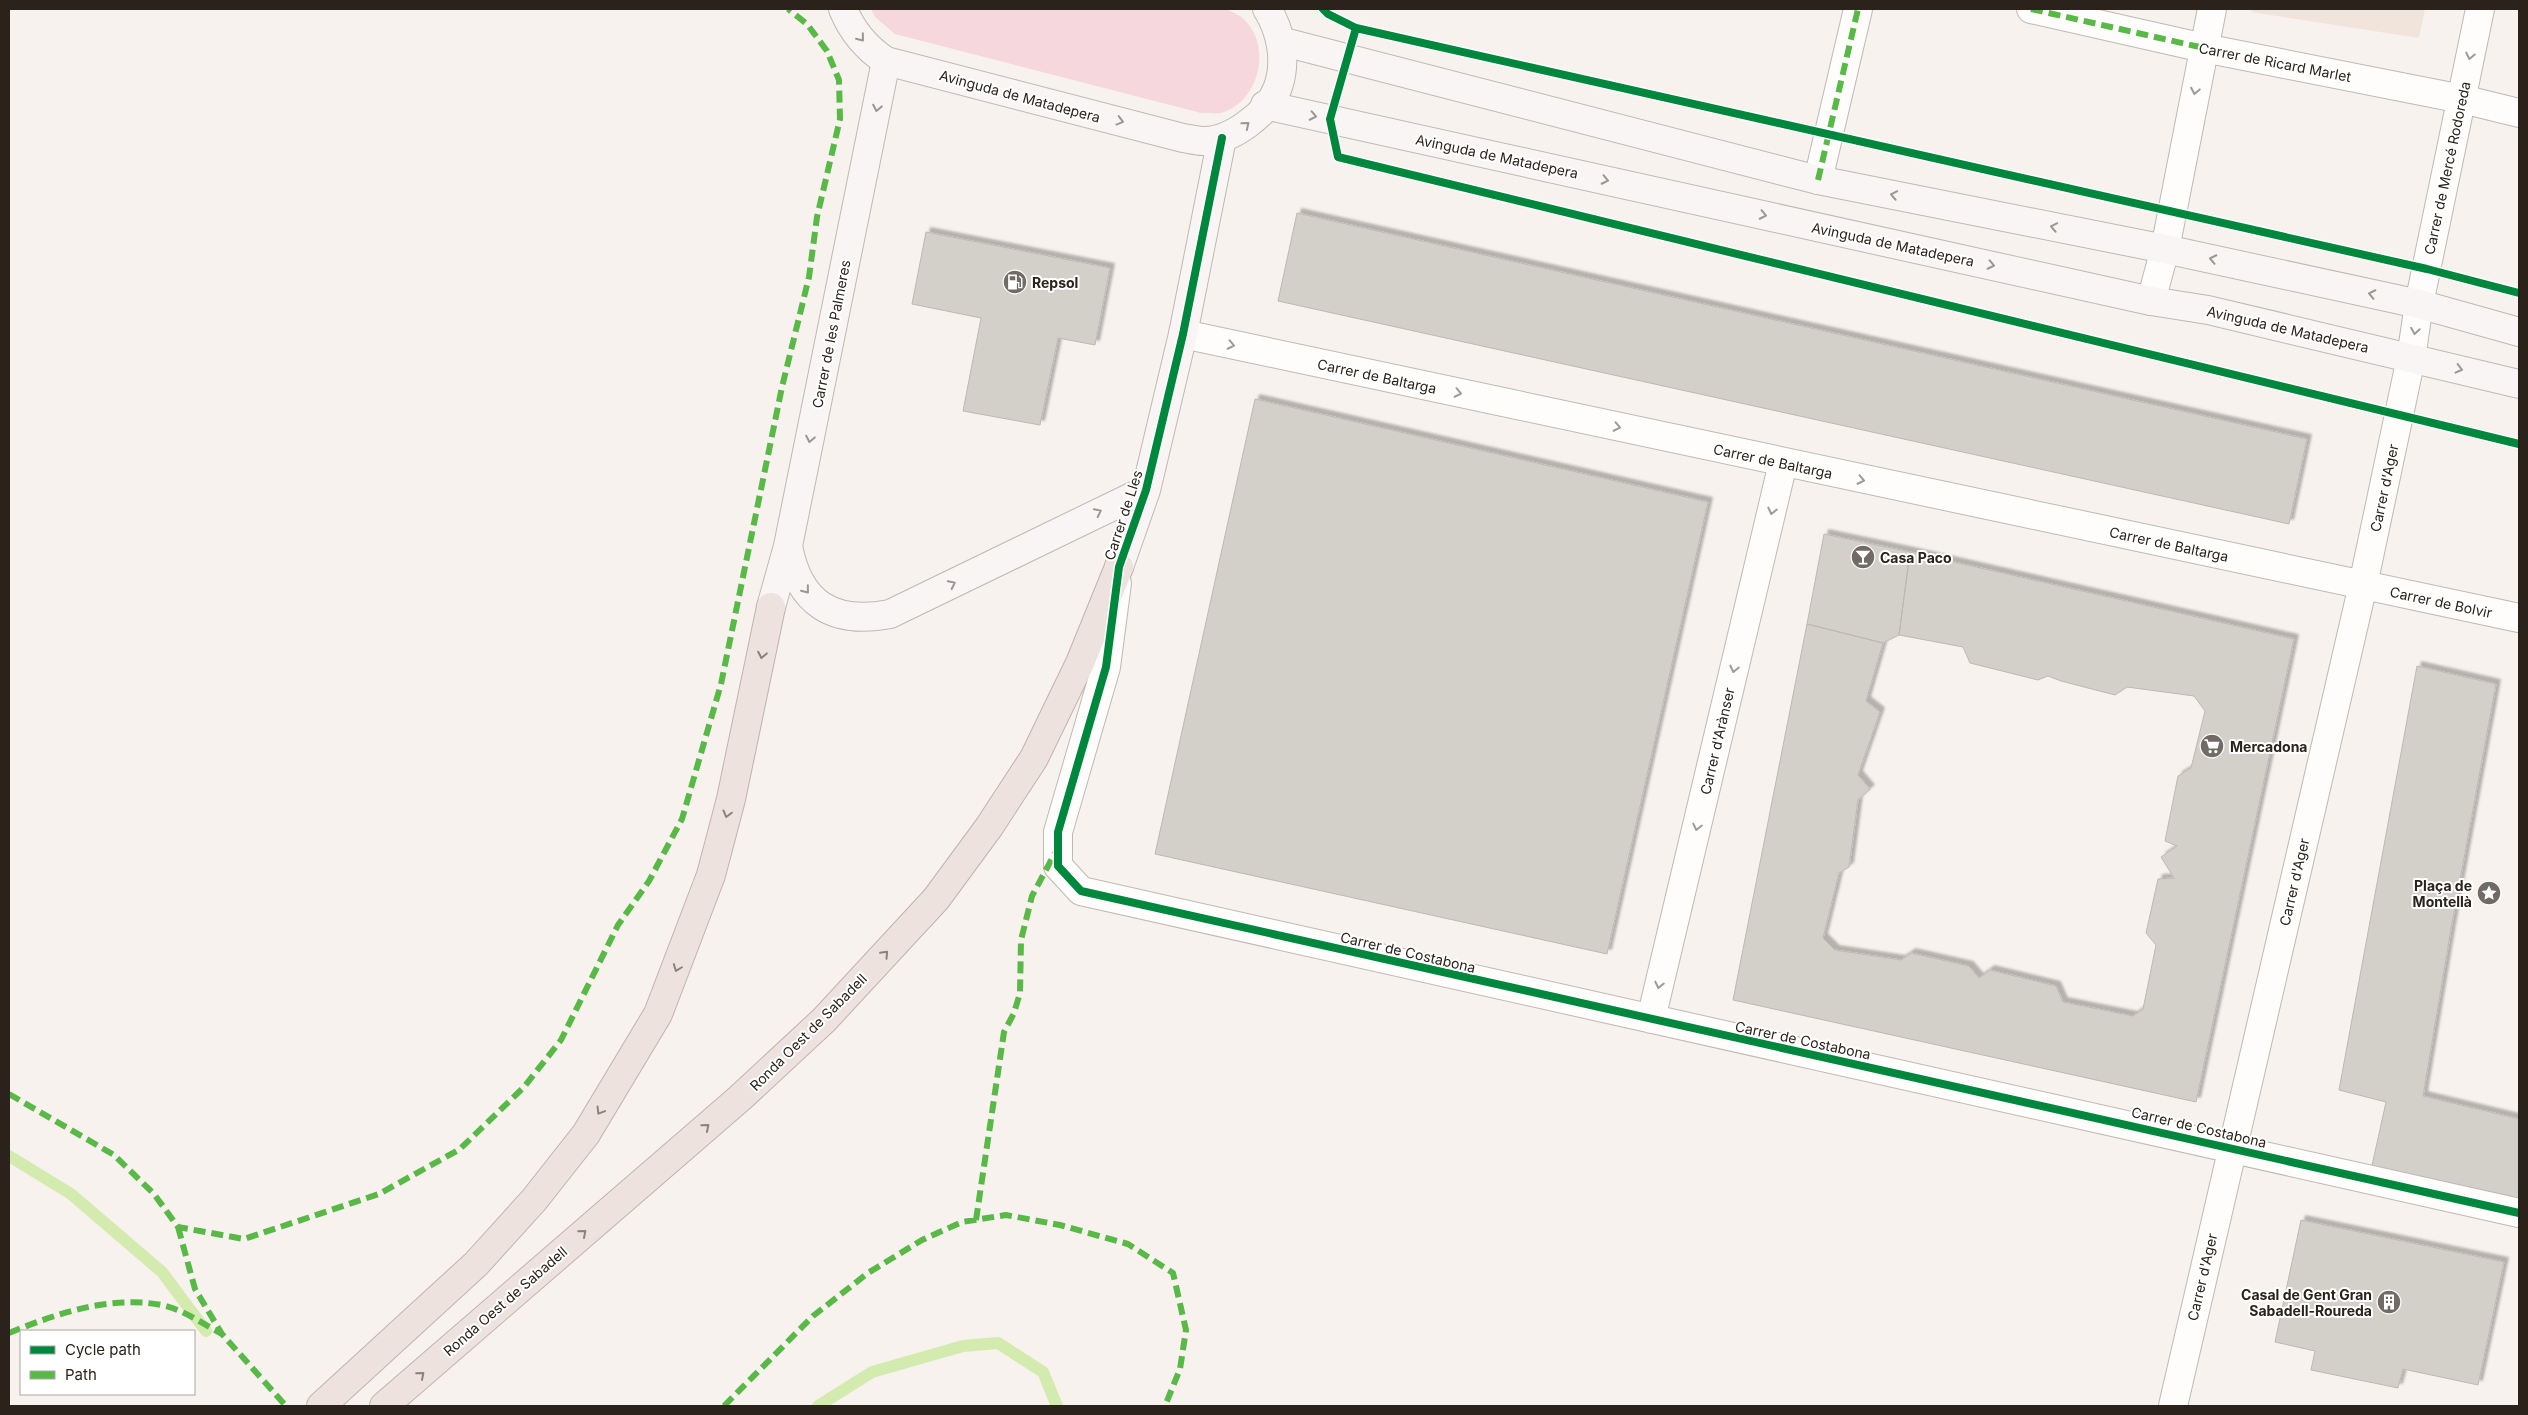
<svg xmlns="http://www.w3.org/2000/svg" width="2528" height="1415" viewBox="0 0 2528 1415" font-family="Inter,sans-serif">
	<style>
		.built { fill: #f1e5db }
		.green { fill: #f7d7de }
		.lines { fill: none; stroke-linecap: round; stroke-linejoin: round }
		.stream { stroke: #d3ebae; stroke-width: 12 }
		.building { fill: #d3cfc9; stroke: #bdb9b2; filter: url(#shadow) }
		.street-casing { stroke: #bfb9b4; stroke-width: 30 }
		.secondary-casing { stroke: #bfb9b4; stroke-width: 30 }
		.highway-casing { stroke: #c1b2ae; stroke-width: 30 }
		.street { stroke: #fefdfc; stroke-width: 28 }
		.secondary { stroke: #f9f5f4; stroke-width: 28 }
		.highway { stroke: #eee2df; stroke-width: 28 }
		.quiet { stroke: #58b947; stroke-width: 6; stroke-dasharray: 12 6; stroke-linecap: butt }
		.cycleway-casing { stroke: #fff; stroke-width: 11 }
		.cycleway { stroke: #00873e; stroke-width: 8 }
		.oneway { stroke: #9c9692 }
		.oneway2 { stroke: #9f9a97 }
		.oneway3 { stroke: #8c827d }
		.labels { text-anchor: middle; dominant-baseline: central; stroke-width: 4; stroke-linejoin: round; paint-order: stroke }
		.street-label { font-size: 14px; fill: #2a221b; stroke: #fff }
		.poi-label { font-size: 14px; font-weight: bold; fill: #2a221b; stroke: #fff; text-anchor: start }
	</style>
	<defs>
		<filter id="shadow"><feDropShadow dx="4.5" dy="-4.5" stdDeviation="1" flood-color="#0004"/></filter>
	</defs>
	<rect width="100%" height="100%" fill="#f7f2ee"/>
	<!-- built -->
	<path class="built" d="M2252,9H2425L2419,38L2251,12Z"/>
	<!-- green -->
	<path class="green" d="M871,9H1224C1275,22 1268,99 1221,113C1215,114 1207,113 1201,113L895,34L875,17Z"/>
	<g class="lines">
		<!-- stream -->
		<path class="stream" d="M9,1156L71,1194L162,1272L206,1331
			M818,1406L872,1372L963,1346L998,1343L1043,1372L1057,1406"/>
	</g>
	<!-- building -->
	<path class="building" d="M1297,213L2307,439L2289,524L1278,301Z
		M926,232L1110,268L1095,345L1058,338L1040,425L963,411L981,318L912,304Z
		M1255,399L1708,502L1607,954L1155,854Z
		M1824,534L1910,552L1899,635L1883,643L1807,624Z
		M1910,552L2294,639L2196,1102L1733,1000L1807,624L1883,643L1866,701L1880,712L1858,775L1870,789L1858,800L1849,867L1839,873L1823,938L1835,950L1901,960L1911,953L1969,966L1979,978L1990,970L2056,986L2063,1002L2133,1016L2143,1009L2156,945L2146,933L2158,879L2174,878L2161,857L2177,846L2165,841L2178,776L2191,768L2205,711L2194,696L2127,687L2115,695L2061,681L2048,676L2038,680L1970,663L1963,647L1899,635Z
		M2417,666L2496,684L2451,929L2423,1096L2519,1119V1201L2371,1170L2386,1102L2339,1090Z
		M2301,1220L2504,1262L2478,1385L2403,1369L2398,1388L2311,1370L2315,1351L2275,1342Z"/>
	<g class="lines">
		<!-- street casing -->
		<g class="street-casing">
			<path id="street" d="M2031,9L2204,48L2462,99L2519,113
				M1818,180L1858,9
				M2151,301L2165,249L2212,9
				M1183,334L2519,618
				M1117,583L1106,667L1058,832V866L1081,891L2519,1213
				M1651,1019L1783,463
				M2173,1406L2363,585L2411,358L2419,304L2480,9"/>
		</g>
		<!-- secondary casing -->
		<g class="secondary-casing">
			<path id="secondary" d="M843,9C852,31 866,48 886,61L1183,138C1190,139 1196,141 1203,141C1230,142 1269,113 1278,87C1287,61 1281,31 1267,9
				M1280,41L1818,180L2165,249L2419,304L2519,332
				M1265,105L2151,301L2208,310L2519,384
				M788,546C799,604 833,625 890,614L1146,490
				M1119,567L1146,490L1183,334L1222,138
				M771,607L788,546L886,61"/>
		</g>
		<!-- highway casing -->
		<g class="highway-casing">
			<path id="highway" d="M321,1406L476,1264L534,1200L586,1134L658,1014L711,875L731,799L771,607
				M384,1406L740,1098L824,1020L936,899L989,827L1034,758L1080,663L1119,567"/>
		</g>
		<!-- street -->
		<use href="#street" class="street"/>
		<!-- secondary -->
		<use href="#secondary" class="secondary"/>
		<!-- highway -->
		<use href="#highway" class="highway"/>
		<!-- quiet -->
		<path class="quiet" d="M2031,9L2204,48
			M1818,180L1858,9
			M9,1094L114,1155L154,1194L178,1227L244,1239L379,1194L460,1149L524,1087L561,1040L618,925L649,881L682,819L721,684L782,387L809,277L817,217L840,119L839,80L827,51L807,24L788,9
			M976,1220L1004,1032L1014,1013L1020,993L1021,940L1032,896L1055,853
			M178,1227L195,1289L222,1334L286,1406
			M9,1333C58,1313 113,1294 166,1306C185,1311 205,1325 222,1334
			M724,1406L813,1316L868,1273L922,1240L962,1222L1006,1215L1060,1225L1128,1244L1173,1273L1186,1330L1180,1369L1165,1406"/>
		<!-- cycleway casing -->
		<g class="cycleway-casing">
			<path id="cycleway" d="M1323,9L1328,14L1356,28L2427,269L2519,293
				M1356,28L1330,119L1338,157L2519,444
				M1222,138L1183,334L1146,490L1119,567L1106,667L1058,832V866L1081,891L2519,1213"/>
		</g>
		<!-- cycleway -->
		<use href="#cycleway" class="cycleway"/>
	</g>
	<!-- one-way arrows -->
	<defs><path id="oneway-chevron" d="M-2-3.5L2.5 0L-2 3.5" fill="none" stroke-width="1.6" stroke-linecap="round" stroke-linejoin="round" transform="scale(1.25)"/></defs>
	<g class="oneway">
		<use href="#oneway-chevron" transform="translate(861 38) rotate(51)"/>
		<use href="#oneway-chevron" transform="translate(877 108) rotate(101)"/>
		<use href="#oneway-chevron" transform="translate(1313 116) rotate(12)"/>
		<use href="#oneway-chevron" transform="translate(1120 121) rotate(15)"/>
		<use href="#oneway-chevron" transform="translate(1246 125) rotate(-39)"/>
		<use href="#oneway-chevron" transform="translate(1605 180) rotate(12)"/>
		<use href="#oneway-chevron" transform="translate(1894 195) rotate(-169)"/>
		<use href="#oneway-chevron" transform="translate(1763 215) rotate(12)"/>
		<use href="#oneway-chevron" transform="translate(2054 227) rotate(-169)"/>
		<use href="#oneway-chevron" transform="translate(2213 259) rotate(-168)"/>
		<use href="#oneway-chevron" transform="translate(1991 265) rotate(12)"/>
		<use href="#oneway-chevron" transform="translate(2372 294) rotate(-168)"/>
		<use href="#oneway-chevron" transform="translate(2459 369) rotate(14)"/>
		<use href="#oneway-chevron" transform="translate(810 439) rotate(101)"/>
		<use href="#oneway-chevron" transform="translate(1098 512) rotate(-26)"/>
		<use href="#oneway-chevron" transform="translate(952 584) rotate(-26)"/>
		<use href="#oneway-chevron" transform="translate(806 590) rotate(51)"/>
	</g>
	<g class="oneway2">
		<use href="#oneway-chevron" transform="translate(2470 56) rotate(102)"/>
		<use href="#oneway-chevron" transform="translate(2195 91) rotate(101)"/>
		<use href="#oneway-chevron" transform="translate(2415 331) rotate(99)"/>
		<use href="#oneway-chevron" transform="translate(1231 345) rotate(12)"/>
		<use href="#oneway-chevron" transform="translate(1458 393) rotate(12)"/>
		<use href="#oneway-chevron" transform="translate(1617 427) rotate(12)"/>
		<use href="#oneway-chevron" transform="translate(1861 480) rotate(12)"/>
		<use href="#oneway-chevron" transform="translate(1772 511) rotate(103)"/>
		<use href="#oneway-chevron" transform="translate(1734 669) rotate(103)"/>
		<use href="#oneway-chevron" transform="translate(1697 827) rotate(103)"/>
		<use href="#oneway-chevron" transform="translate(1659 985) rotate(103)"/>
	</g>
	<g class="oneway3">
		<use href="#oneway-chevron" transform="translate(762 655) rotate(101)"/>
		<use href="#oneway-chevron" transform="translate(727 814) rotate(105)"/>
		<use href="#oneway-chevron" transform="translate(885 954) rotate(-47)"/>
		<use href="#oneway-chevron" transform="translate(677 968) rotate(111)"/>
		<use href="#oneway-chevron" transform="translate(600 1111) rotate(121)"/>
		<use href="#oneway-chevron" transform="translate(706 1127) rotate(-40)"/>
		<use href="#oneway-chevron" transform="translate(583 1233) rotate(-41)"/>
		<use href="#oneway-chevron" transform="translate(421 1375) rotate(-41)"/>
	</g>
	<!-- icons -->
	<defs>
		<g id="fuel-disc" transform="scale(1.25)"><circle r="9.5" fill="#726b65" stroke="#fff"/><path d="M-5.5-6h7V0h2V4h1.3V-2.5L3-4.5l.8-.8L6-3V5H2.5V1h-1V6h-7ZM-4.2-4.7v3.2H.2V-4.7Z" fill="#fff"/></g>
		<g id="bar-disc" transform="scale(1.25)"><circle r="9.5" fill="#726b65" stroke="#fff"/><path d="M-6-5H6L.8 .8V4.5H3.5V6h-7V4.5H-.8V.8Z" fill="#fff"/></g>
		<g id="supermarket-disc" transform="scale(1.25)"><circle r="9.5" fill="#726b65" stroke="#fff"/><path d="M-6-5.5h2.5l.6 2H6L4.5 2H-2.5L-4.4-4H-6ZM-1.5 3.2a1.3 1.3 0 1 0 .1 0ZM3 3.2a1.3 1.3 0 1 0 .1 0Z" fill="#fff"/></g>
		<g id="sight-disc" transform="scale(1.25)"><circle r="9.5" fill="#726b65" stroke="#fff"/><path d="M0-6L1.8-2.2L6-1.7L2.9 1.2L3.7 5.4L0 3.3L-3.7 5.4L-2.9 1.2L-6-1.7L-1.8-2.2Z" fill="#fff"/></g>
		<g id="building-disc" transform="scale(1.25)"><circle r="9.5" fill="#726b65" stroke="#fff"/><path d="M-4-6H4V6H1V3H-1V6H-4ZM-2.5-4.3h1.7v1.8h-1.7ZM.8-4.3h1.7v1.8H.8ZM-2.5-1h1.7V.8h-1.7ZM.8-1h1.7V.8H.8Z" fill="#fff"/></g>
	</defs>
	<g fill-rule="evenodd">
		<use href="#fuel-disc" x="1015" y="282"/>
		<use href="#bar-disc" x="1863" y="557"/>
		<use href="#supermarket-disc" x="2212" y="746"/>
		<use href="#sight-disc" x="2489" y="893"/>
		<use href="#building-disc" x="2389" y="1302"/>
	</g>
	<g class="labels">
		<!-- street labels -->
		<g class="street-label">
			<text transform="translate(2275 62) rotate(11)">Carrer de Ricard Marlet</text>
			<text transform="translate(1020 96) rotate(15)">Avinguda de Matadepera</text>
			<text transform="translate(1497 156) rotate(12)">Avinguda de Matadepera</text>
			<text transform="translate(2447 168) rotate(-78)">Carrer de Mercé Rodoreda</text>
			<text transform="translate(1893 244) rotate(12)">Avinguda de Matadepera</text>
			<text transform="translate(2288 329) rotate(13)">Avinguda de Matadepera</text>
			<text transform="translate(831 334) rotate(-79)">Carrer de les Palmeres</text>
			<text transform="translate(1377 376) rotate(12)">Carrer de Baltarga</text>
			<text transform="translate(1773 461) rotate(12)">Carrer de Baltarga</text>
			<text transform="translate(2384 488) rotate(-78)">Carrer d'Ager</text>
			<text transform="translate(1123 515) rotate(-72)">Carrer de Lles</text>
			<text transform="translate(2169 544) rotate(12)">Carrer de Baltarga</text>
			<text transform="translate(2441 602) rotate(12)">Carrer de Bolvir</text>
			<text transform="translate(1717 741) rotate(-77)">Carrer d'Arànser</text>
			<text transform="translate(2294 882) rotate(-77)">Carrer d'Ager</text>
			<text transform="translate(1408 952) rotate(13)">Carrer de Costabona</text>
			<text transform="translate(808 1032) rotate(-45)">Ronda Oest de Sabadell</text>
			<text transform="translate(1803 1040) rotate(12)">Carrer de Costabona</text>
			<text transform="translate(2199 1127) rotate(13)">Carrer de Costabona</text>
			<text transform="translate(2202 1277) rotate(-77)">Carrer d'Ager</text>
			<text transform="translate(505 1301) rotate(-41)">Ronda Oest de Sabadell</text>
		</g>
		<!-- poi labels -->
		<g class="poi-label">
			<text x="1032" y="282">Repsol</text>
			<text x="1880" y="557">Casa Paco</text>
			<text x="2230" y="746">Mercadona</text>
			<text x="2472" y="885" text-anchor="end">Plaça de<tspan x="2472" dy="16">Montellà</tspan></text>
			<text x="2372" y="1294" text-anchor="end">Casal de Gent Gran<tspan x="2372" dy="16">Sabadell-Roureda</tspan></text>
		</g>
	</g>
	<!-- border -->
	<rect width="2528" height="1415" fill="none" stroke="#2a221b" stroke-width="20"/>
	<!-- legend -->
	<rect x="20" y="1330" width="175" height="65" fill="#ffffff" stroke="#aaa7a4"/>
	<rect x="30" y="1346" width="25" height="8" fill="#00873e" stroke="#aaa7a4"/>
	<text x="65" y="1355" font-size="15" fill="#2a221b">Cycle path</text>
	<rect x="30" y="1371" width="25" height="8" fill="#58b947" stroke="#aaa7a4"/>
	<text x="65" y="1380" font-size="15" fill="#2a221b">Path</text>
</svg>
